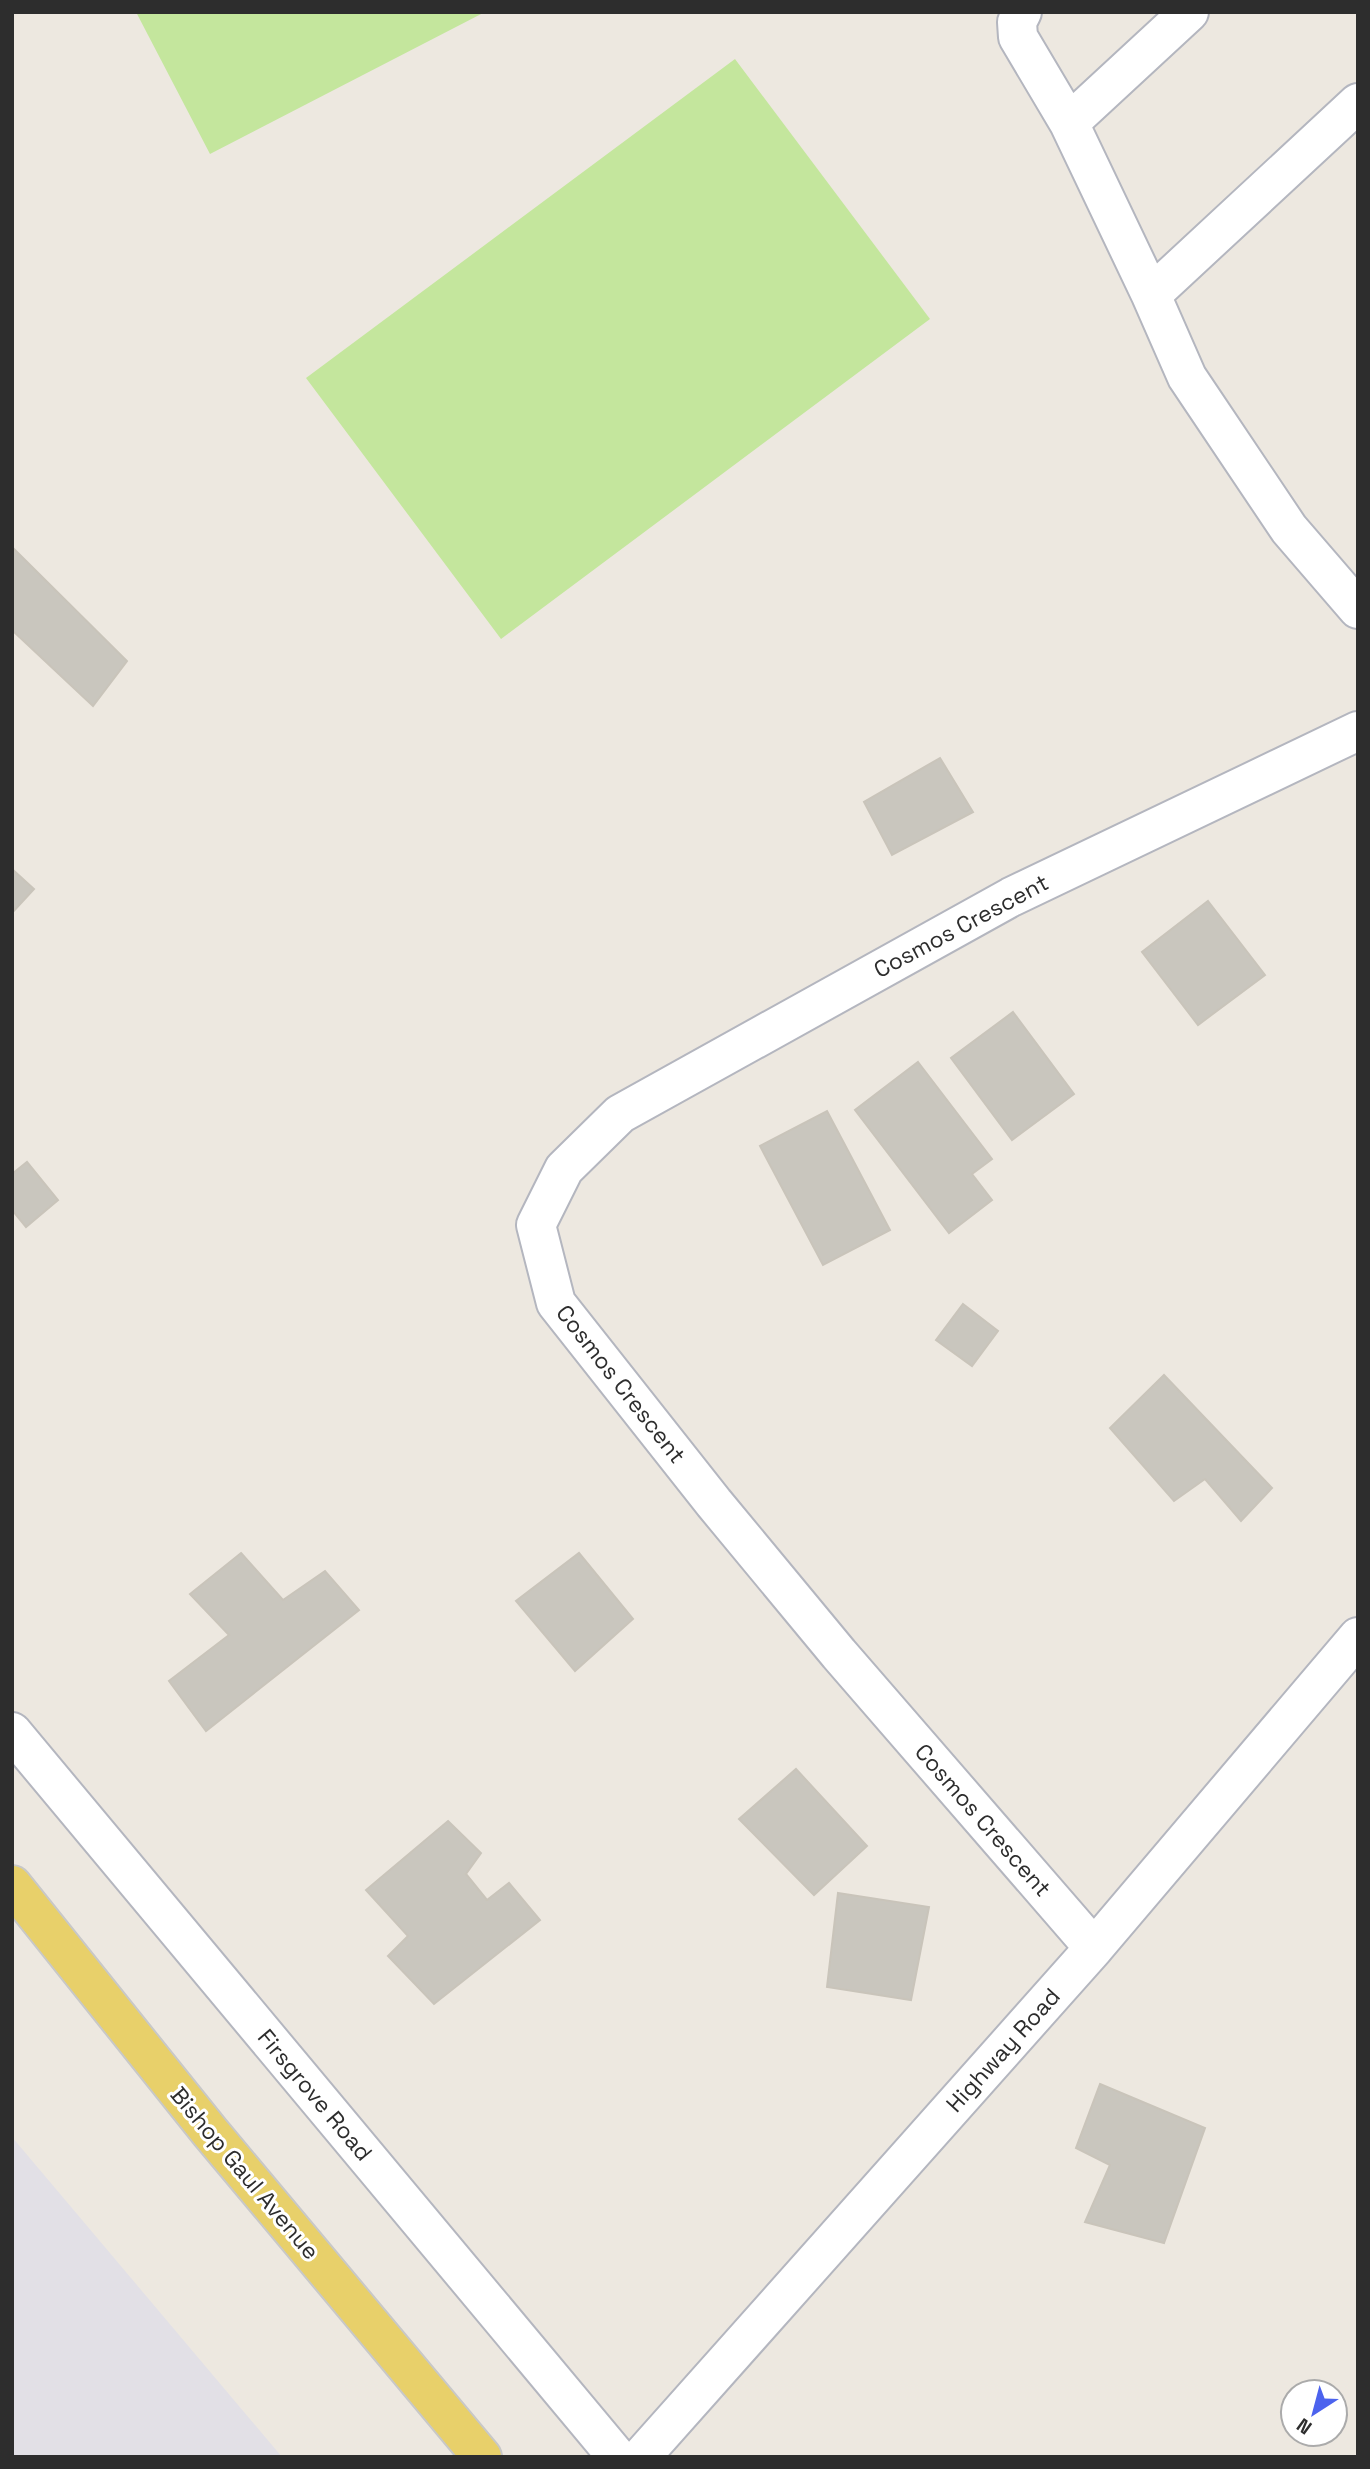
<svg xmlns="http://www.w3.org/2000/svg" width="1370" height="2469" viewBox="0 0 1370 2469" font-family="'Space Grotesk',sans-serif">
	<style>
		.industrial { fill: #e2e0e6 }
		.pitch { fill: #c4e69d }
		.building { fill: #c9c6be; stroke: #c9c4ba; stroke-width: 2 }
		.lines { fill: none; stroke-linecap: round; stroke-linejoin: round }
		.minor-casing { stroke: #b4b6bf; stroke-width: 42 }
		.major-casing { stroke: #c8c8c8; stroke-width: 42 }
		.minor { stroke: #fff; stroke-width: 38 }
		.major { stroke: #e8d06a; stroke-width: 38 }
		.labels { text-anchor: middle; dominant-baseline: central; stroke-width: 6; stroke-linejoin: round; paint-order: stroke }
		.street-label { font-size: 23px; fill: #2d2d2d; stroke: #fff }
	</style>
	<rect width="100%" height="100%" fill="#ede8e0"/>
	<!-- industrial -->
	<path class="industrial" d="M12,2137L282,2457H12Z"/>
	<!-- pitch -->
	<path class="pitch" d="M136,12H485L210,154Z
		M735,59L930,319L501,639L306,378Z"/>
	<!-- building -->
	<path class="building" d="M12,547L127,661L93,706L12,630Z
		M940,758L973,812L892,855L864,802Z
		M12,869L34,889L12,913Z
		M1208,901L1265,975L1198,1025L1142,952Z
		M1013,1012L1074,1094L1012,1140L951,1058Z
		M918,1062L992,1159L972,1174L992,1200L949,1233L855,1110Z
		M827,1111L890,1230L823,1265L760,1146Z
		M27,1162L58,1200L26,1227L12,1210V1174Z
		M963,1304L998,1331L972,1366L936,1340Z
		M1164,1375L1272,1488L1241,1521L1205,1479L1174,1501L1110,1428Z
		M241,1553L283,1600L325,1571L359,1610L206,1731L169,1681L229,1635L190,1594Z
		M579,1553L633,1619L575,1671L516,1601Z
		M796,1769L867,1846L814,1895L739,1819Z
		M448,1821L481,1853L466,1874L487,1900L509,1883L540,1920L434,2004L388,1956L408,1936L366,1890Z
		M838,1893L929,1907L911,2000L827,1987Z
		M1100,2084L1205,2128L1164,2243L1085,2222L1110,2165L1076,2148Z"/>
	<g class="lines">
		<!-- minor casing -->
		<g class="minor-casing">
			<path id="minor" d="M1022,12L1017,22L1018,37L1069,123L1151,295L1187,377L1289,529L1358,609
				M1069,123L1189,12
				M1151,295L1358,103
				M12,1732L617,2457
				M1094,1948L839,1654L714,1503L556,1303L536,1225L564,1169L620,1114L1011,897L1358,731
				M641,2457L1094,1948L1358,1637"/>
		</g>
		<!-- major casing -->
		<g class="major-casing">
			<path id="major" d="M12,1885L210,2132L482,2457"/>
		</g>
		<!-- minor -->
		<use href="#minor" class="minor"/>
		<!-- major -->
		<use href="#major" class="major"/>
	</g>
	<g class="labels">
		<!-- street labels -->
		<g class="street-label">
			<text transform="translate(961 926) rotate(-28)">Cosmos Crescent</text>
			<text transform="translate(621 1384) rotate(52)">Cosmos Crescent</text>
			<text transform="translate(983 1820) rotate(49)">Cosmos Crescent</text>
			<text transform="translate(1003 2050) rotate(-48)">Highway Road</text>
			<text transform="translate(315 2095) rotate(50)">Firsgrove Road</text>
			<text transform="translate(245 2173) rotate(50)">Bishop Gaul Avenue</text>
		</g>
	</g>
	<!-- border -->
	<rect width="1370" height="2469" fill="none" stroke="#2d2d2d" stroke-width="28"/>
	<!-- north arrow -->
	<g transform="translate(1314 2413) rotate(216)"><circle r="33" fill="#ffffff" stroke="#ababab" stroke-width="2"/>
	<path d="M0-5L12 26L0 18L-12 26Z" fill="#4c63ee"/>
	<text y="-10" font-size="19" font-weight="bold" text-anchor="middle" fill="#2d2d2d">N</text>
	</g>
</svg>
